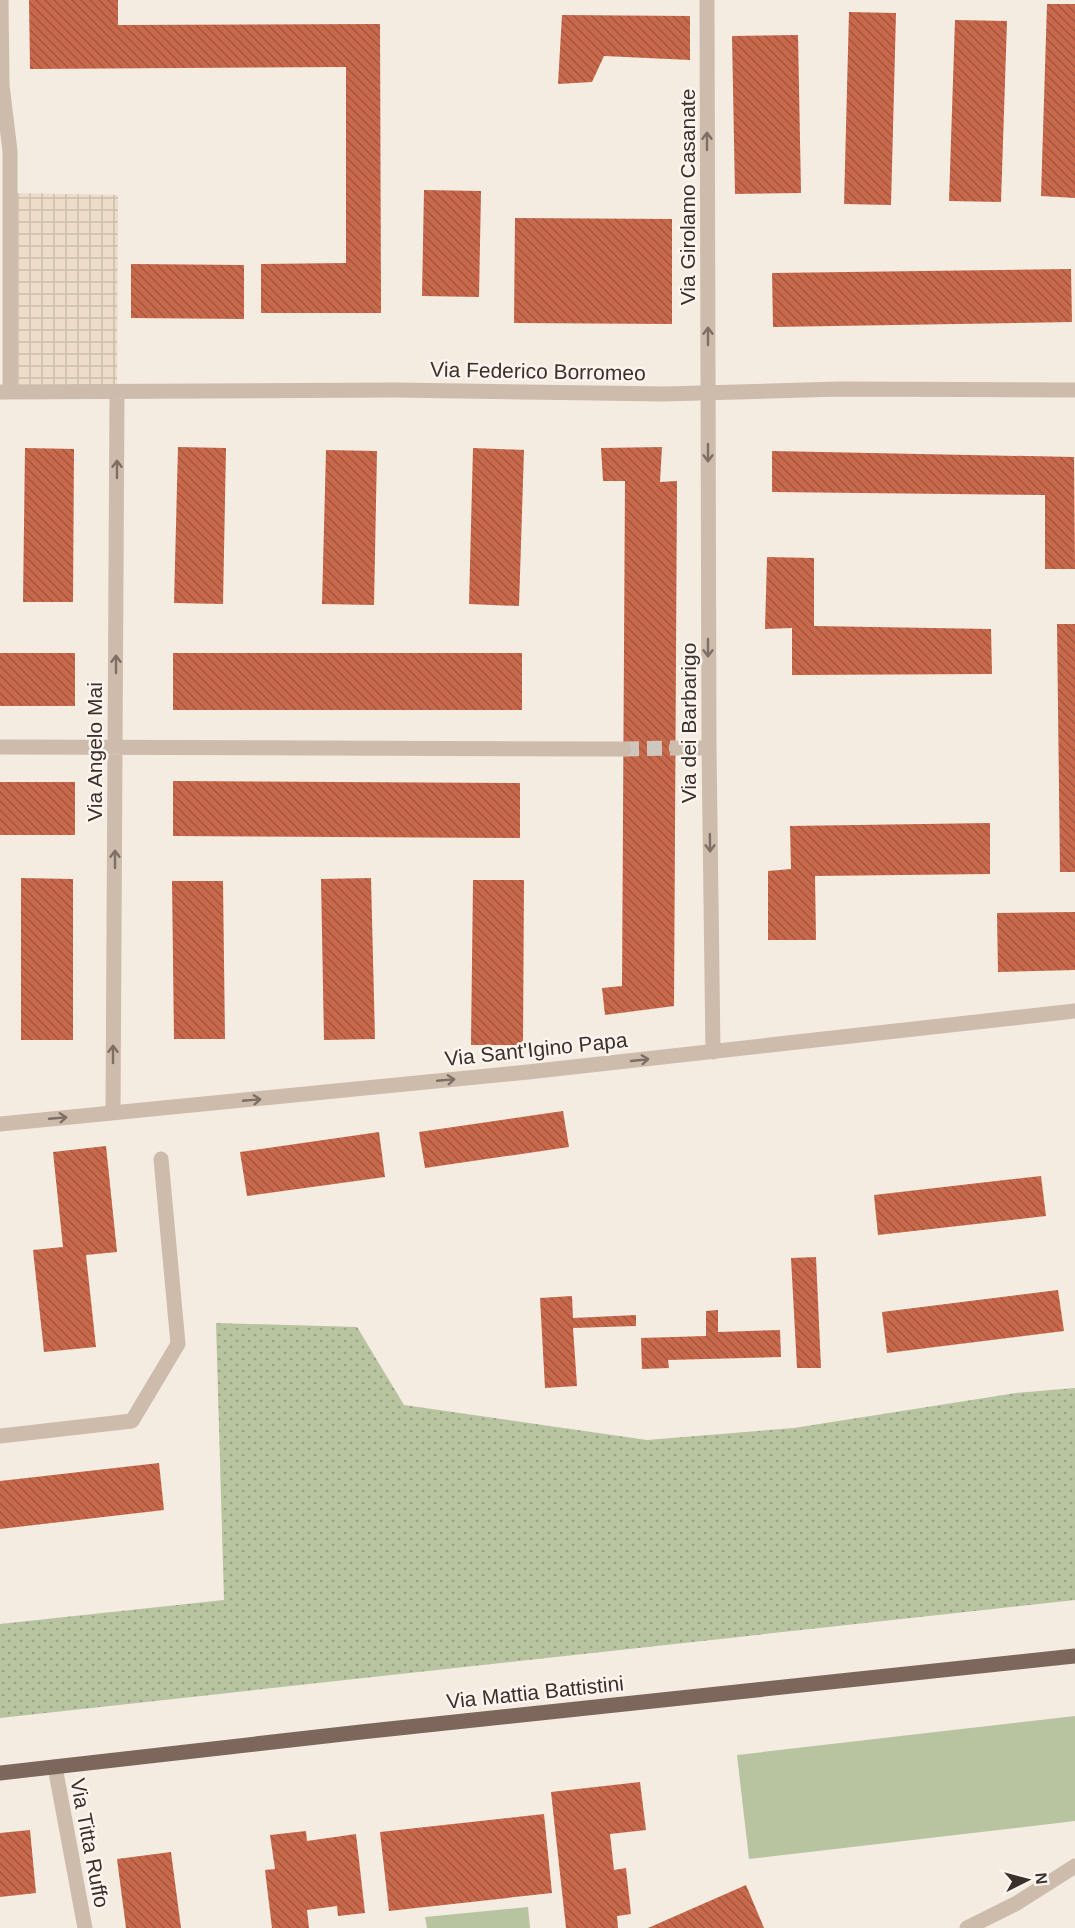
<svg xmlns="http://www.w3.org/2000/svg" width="1075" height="1928" viewBox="0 0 1075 1928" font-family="Arial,sans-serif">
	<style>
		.grass { fill: url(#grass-dots) }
		.garden { fill: #b8c4a0 }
		.plaza { fill: url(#plaza-grid) }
		.building { fill: url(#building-back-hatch) }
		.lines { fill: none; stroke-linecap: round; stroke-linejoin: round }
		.minor-tunnel { stroke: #cfc6bd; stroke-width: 15; stroke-dasharray: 15 8; stroke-linecap: butt }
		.minor { stroke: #cdbbac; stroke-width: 15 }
		.major { stroke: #7d675c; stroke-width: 15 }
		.oneway { stroke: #7d6f65 }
		.labels { text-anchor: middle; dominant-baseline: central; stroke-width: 5; stroke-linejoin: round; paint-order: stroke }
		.street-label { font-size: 21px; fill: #3b302b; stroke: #fbf5ee }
	</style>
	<defs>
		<pattern id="grass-dots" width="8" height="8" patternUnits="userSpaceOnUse" patternTransform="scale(1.5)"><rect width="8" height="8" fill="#b8c4a0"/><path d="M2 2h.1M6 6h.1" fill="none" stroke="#97a083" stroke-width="1.8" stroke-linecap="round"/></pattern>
		<pattern id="plaza-grid" width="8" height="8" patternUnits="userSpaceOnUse" patternTransform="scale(1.5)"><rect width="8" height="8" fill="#ecdcc8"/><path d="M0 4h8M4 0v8" fill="none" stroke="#cbbdac"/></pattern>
		<pattern id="building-back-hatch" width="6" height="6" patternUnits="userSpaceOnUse" patternTransform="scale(1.5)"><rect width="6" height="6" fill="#c8694b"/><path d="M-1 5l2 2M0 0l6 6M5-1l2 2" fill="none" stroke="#a4573f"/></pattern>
	</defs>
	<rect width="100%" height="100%" fill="#f4ebe1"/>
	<!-- grass -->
	<path class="grass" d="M216,1323L357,1327L404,1405L647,1440L794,1428L1016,1393L1075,1388V1600L0,1718V1624L224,1600Z"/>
	<!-- garden -->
	<path class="garden" d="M1075,1716V1821L749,1859L737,1755Z
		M528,1907L530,1928H427L425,1917Z"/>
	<!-- plaza -->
	<path class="plaza" d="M9,193L118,195L117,392H10Z"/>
	<!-- building -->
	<path class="building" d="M29,0H118V25L380,24L381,313H261V264L346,263V67L30,69Z
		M1047,4H1075V198L1041,196Z
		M849,12L896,13L891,205L844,204Z
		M562,15L690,16V60L604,56L592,82L558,84Z
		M955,20L1007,21L1001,202L949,201Z
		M798,35L801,193L735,194L732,36Z
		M424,190L481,191L479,297L422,296Z
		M515,218L672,219V324L514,323Z
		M131,264L244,265V319L131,318Z
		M1071,269L1072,322L773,327L772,273Z
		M178,447L226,448L223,604L174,603Z
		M662,447L660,482L677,481L674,1006L605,1015L602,988L622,986L625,481H603L601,448Z
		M25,448L74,449L73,602H23Z
		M473,448L524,450L519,606L469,604Z
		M326,450L377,451L374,605L322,604Z
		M772,451L1074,457L1075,569H1045V495L772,492Z
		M767,557L814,558V626L991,629L992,674L792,675V628L765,629Z
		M1057,624H1075V872H1060Z
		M0,653H75V706H0Z
		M173,653H522V710H173Z
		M173,781L520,783V838L173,836Z
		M0,782H75V835H0Z
		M990,823V874L815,876L816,940H768V871L791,869L790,826Z
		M21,878L73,879V1040H21Z
		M371,878L375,1039L324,1040L321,879Z
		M473,880H524L523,1045H471Z
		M172,881H223L225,1039H174Z
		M1075,912V970L998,972L997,913Z
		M563,1111L569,1147L425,1168L419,1132Z
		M379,1132L385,1177L247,1196L240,1152Z
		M106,1146L117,1252L86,1255L96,1347L44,1352L33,1250L63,1247L53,1152Z
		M1041,1176L1046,1216L878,1235L874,1195Z
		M816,1257L821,1368H797L791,1258Z
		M1058,1290L1064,1331L887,1353L882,1312Z
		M572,1296L573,1318L636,1315V1326L573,1328L577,1386L545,1388L540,1298Z
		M718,1310V1332L780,1330L781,1357L668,1360L669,1368L642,1369L641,1338L706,1336V1311Z
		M159,1463L164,1510L0,1529V1481Z
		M640,1782L646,1830L610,1834L614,1870L626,1868L631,1914L617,1916L618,1928H566L551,1792Z
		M544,1814L552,1893L389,1911L380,1832Z
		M30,1830L36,1893L0,1897V1833Z
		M306,1831L307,1841L356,1834L365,1913L338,1916L337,1906L307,1910L309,1928H272L265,1870L275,1869L270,1835Z
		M171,1852L181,1928H126L117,1859Z
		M746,1885L764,1928H648Z"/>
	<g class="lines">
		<!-- minor-tunnel -->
		<path class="minor-tunnel" d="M624,749L676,748"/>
		<!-- minor -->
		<path class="minor" d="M1,0L2,85L10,151V392
			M707,0L709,748L713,1052
			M0,392L395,390L664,394L840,389L1075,390
			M0,747L624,749
			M676,748H709
			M113,1113L117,392
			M0,1124L528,1072L1075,1011
			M0,1436L132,1421L178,1344L161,1159
			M55,1767L85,1928
			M967,1928L1017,1903L1075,1866"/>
		<!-- major -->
		<path class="major" d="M0,1773L361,1732L1075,1656"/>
	</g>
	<!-- one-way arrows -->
	<defs><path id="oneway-shaft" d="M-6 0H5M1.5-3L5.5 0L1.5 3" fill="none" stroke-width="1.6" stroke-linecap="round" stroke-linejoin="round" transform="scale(1.5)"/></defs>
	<g class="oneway">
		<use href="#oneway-shaft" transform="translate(707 141) rotate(-90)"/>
		<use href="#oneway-shaft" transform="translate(708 336) rotate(-90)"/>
		<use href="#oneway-shaft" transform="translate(708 453) rotate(90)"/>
		<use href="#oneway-shaft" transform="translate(117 469) rotate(-90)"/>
		<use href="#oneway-shaft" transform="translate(708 648) rotate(90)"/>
		<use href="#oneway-shaft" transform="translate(116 664) rotate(-90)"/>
		<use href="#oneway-shaft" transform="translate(710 843) rotate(89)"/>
		<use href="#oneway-shaft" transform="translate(115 859) rotate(-90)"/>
		<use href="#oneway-shaft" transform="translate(113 1054) rotate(-90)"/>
		<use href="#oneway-shaft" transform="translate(640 1060) rotate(-6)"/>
		<use href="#oneway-shaft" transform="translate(446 1080) rotate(-5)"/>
		<use href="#oneway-shaft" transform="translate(252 1100) rotate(-5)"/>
		<use href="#oneway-shaft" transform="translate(58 1118) rotate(-5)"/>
	</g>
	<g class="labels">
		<!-- street labels -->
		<g class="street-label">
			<text transform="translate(687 197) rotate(-90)">Via Girolamo Casanate</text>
			<text transform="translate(538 371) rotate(1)">Via Federico Borromeo</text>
			<text transform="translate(688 723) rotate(-90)">Via dei Barbarigo</text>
			<text transform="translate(94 752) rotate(-90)">Via Angelo Mai</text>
			<text transform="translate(536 1049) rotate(-6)">Via Sant'Igino Papa</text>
			<text transform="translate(535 1692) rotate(-6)">Via Mattia Battistini</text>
			<text transform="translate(90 1843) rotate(79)">Via Titta Ruffo</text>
		</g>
	</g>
	<!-- north arrow -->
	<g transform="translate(1027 1880) rotate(84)" stroke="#fbf5ee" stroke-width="4.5" paint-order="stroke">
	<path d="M0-4.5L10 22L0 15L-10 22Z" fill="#3b302b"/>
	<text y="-9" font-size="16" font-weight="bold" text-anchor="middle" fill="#3b302b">N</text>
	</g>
</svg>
